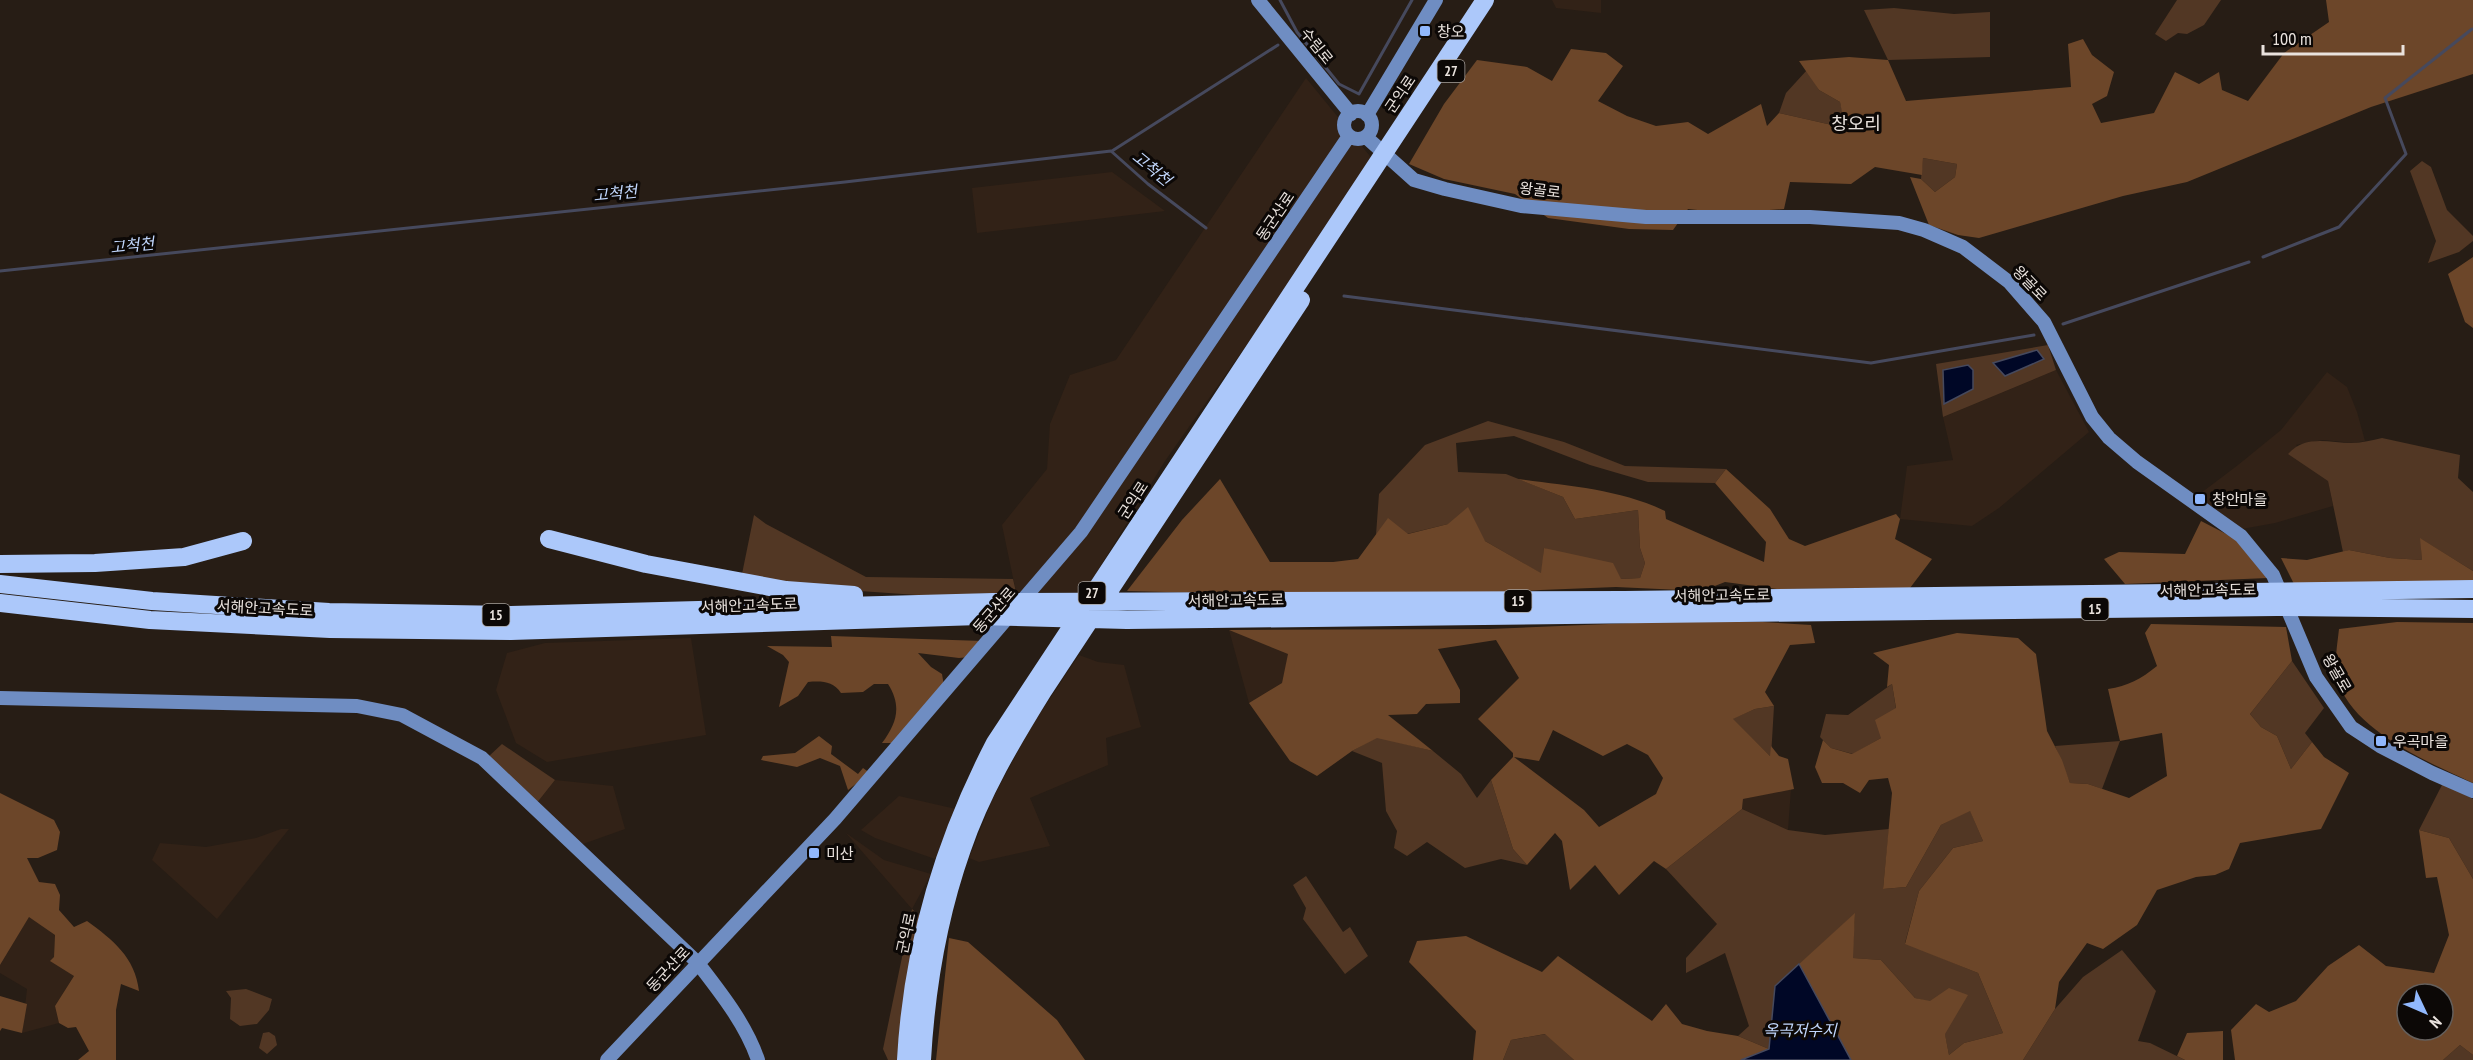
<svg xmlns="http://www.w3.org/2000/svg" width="2473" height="1060" viewBox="0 0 2473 1060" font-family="'PT Sans Narrow','Noto Sans KR',sans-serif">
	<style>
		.built { fill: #322217 }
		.green { fill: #523724 }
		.forest { fill: #6c4629; fill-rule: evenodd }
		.water { fill: #000726; stroke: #46495d; stroke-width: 1.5 }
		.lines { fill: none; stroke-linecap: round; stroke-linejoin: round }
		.stream { stroke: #46495d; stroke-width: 3 }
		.secondary { stroke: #6f8dc2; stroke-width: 14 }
		.highway { stroke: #acc8fa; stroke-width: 18 }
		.poi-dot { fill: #91b8fd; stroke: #0c0806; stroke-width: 2 }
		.labels { text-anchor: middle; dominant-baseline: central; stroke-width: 6; stroke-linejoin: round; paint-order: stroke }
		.shield { fill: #0c0806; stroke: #a7a19c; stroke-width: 1.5 }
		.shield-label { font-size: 14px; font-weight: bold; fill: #e9e2dd }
		.poi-label { font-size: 15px; fill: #e9e2dd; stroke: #0c0806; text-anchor: start }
		.street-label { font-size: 15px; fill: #e9e2dd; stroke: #0c0806 }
		.water-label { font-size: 16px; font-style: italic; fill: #c1d7fd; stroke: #0c0806 }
		.quarter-label { font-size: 18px; fill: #e9e2dd; stroke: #0c0806 }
	</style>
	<rect width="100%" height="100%" fill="#271d15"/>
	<!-- built -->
	<path class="built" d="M1552,0H1601V13L1556,8Z
		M1306,78L1374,161L1312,252L1165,461L1084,593L1016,592L1002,525L1047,469L1050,424L1070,375L1116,360Z
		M1112,172L1165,211L977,233L972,188Z
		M2056,370L2089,432L1999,508L1972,526L1900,519L1907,466L1953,460L1943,417Z
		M2327,372L2347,387L2357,412L2365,441L2353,443L2323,440L2296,445L2328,480L2333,506L2275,523L2242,529L2197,496L2238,465L2281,430Z
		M1229,630L1289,653L1282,683L1249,703Z
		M691,638L706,735L547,762L516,743L496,690L507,653L545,643Z
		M1079,655L1098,662L1124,665L1141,727L1106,738L1108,765L1030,798L1050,846L979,862L969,858L993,798L1031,727Z
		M555,780L613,786L625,829L583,844L536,804Z
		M1791,789L1788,830L1742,809L1743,799Z
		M899,796L956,809L935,859L875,838L861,830Z
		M281,829H289L217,919L152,860L160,843L206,847L256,838Z
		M846,833L884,860L931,874L912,909Z
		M29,916L55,935L54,957L74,976L55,1006L59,1023L22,1033L27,989L0,973V965Z"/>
	<!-- green -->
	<path class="green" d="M2177,0H2221L2204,25L2187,34L2178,33L2166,41L2155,34Z
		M1894,8L1954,14L1990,12V57L1888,60L1864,10Z
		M1807,70L1819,90L1840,102L1844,118L1832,125L1779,113L1786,93Z
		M1923,158L1957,164L1955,177L1935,192L1921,179Z
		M2422,161L2431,167L2447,210L2473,236V241L2459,252L2428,263L2436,241L2410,171Z
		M2048,345L2056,370L1943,417L1936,364Z
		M1488,421L1564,442L1625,466L1726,469L1715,483L1648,482L1590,465L1514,436L1456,443L1458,472L1506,474L1563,497L1575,519L1638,510L1640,548L1645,563L1640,578L1621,579L1544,548L1542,574L1485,541L1448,524L1407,534L1376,535L1379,494L1425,445Z
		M2382,438L2460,455L2458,478L2473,492V571L2421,539L2422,560L2390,558L2349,550L2343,552L2328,481L2288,454C2306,434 2329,443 2352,443C2362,443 2372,440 2382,438Z
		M754,515L766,524L866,577L1013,579L1016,592L931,596L803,587L742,574Z
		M2292,661L2324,708L2305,733L2312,742L2291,769L2277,736L2261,727L2250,714Z
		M1892,684L1896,709L1881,738L1853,754L1831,748L1820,737L1826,714L1848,715Z
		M1774,706L1771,757L1732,719L1755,709Z
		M1377,737L1433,751L1461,774L1477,798L1491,780L1513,849L1527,865L1501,859L1465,868L1427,842L1407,856L1394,848L1397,831L1386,811L1382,763L1352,751Z
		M2120,741L2102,789L2088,784L2070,783L2055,746Z
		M502,744L555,780L536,804L488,757Z
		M2443,783L2473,799V879L2449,838L2419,830Z
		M1742,809L1788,830L1825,835L1889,829L1883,889L1906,887L1941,825L1970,810L1983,841L1953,848L1919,891L1905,943L1978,973L2003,1033L1964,1043L1949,1055L1945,1035L1930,1002L1915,998L1881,960L1852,958L1855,914L1775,986L1769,1049L1738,1036L1749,1026L1725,953L1686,973V958L1717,924L1666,869Z
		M1306,876L1343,932L1350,927L1368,956L1345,974L1303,919L1306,908L1293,885Z
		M912,909L919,915L898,1046V1060H888L883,1049Z
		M2122,950L2156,991L2138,1041L2150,1043L2185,1060H2023L2055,1009L2083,977Z
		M246,989L272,999L269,1010L257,1024L240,1026L230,1019L231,998L226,991Z
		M269,1032L275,1036L277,1045L267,1054L259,1048L263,1033Z
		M1546,1034L1574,1060H1503L1511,1040Z
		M2460,1045L2473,1055V1060H2443Z"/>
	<!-- forest -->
	<path class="forest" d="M2326,0H2473V74L2371,107L2187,182L2123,196L1979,238L1958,235L1929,225L1910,177L1921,179L1935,192L1955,177L1957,164L1923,158L1922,175L1875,167L1851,184L1790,182L1784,209L1726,213L1688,209L1673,230L1629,229L1548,218L1515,194L1444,179L1409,164L1444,104L1477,60L1527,67L1552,81L1571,49L1606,53L1623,66L1598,101L1627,116L1656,126L1688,122L1708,134L1761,104L1767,126L1779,113L1832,125L1843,118L1840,102L1819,90L1799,61L1849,57L1888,60L1906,101L2071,87L2068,44L2083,39L2092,55L2114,72L2107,96L2092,104L2101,123L2154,113L2175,72L2199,84L2219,72L2222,90L2248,101L2284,53L2329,22Z
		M2473,257V328L2465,322L2448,274Z
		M1726,469L1770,509L1789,539L1805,546L1896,514L1900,519L1895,539L1932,559L1910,588L1777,589L1725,582L1702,591L1616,587L1541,590L1460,596L1364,597L1127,591L1182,520L1220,479L1270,562H1333L1358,559L1388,518L1408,534L1448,524L1468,507L1485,541L1541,573L1544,548L1613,563L1621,579L1640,578L1645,563L1640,548L1638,510L1575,519L1563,497L1518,479C1567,486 1619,489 1665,511L1666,519L1764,562L1766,542L1715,483Z
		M2201,521L2236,539L2268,578L2125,584L2104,559L2119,552L2185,554Z
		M2420,538L2473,571V586L2294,584L2281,558L2307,560L2349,550L2390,558L2422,560Z
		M1657,622H1763L1811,625L1815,643L1790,645L1765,692L1774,706L1755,709L1733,719L1770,756L1771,746L1779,756L1788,759L1794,789L1743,799L1742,809L1666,869L1654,861L1619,895L1595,865L1570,890L1562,841L1555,833L1527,865L1513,849L1491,780L1513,757V753L1478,719L1519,678L1496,640L1438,649L1460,690V703L1426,704L1417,714L1388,715L1433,751L1377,738L1352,751L1317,776L1290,761L1249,703L1282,683L1288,654L1229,630L1490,629ZM1553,730L1603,756L1627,744L1648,755L1663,778L1656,794L1599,827L1584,810L1514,757L1539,761Z
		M2397,622L2473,623V783C2430,763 2356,732 2339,684C2333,666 2337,648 2339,629Z
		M2151,624L2286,627L2292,661L2250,714L2261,727L2277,736L2291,769L2312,742L2324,757L2349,773L2321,829L2240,843L2229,869L2215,875L2196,877L2157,890L2137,925L2103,949L2087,943L2059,982L2055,1009L2023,1060H1851L1799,964L1855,913L1853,958L1881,960L1915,998L1930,1001L1949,988L1968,995L1945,1034L1949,1055L1964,1043L2003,1033L1978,973L1905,944L1919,891L1953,848L1983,841L1970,811L1941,825L1906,887L1883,889L1892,793L1888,778L1869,780L1860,793L1843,783H1822L1815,767L1823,740L1831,748L1852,754L1881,738L1875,720L1896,708L1892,684L1887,687L1889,665L1873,653L1957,633L2018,638L2036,654L2047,731L2062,760L2070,783L2088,784L2129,798L2167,776L2162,733L2120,741L2108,689C2128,686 2141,679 2157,666L2145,633Z
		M831,636L983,641L970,657L959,658L918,653L931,667L942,674L944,686L895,743H882C897,723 902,706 888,684H874L863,692L841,693C833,681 822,681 808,682L798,696L779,707L789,662L783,655L767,646L832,647Z
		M819,736L832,746L831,754L858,774L863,768L870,773L848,790L840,766L820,758L797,767L761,760L763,756L795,753Z
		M0,793L54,820L60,832L57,850L38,858H27L39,882L55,884L60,895L59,910L74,927L87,921C113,940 135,957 139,991L121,984L116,1010V1060H78L89,1051L76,1027L68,1028L59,1023L55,1006L74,976L50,961L54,957L55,935L29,917L0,965Z
		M2419,830L2449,838L2473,879V1055L2460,1045L2443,1060H2235L2231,1030L2256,1004L2269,1012L2296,1001L2328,966L2359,945L2386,966L2434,973L2449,935L2437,877L2426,878ZM2407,994H2443V1030H2407Z
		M1466,936L1542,972L1558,956L1652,1021L1666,1004L1682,1024L1707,1031L1738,1036L1769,1049L1741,1060H1574L1545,1034L1511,1040L1503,1060H1473L1476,1031L1409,962L1417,941Z
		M949,938L968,942L1057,1020L1085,1060H936Z
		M0,996L27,1004L22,1033L2,1028L0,1031Z
		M2223,1031V1060H2185L2177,1056L2187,1033Z"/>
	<!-- water -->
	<path class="water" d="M2037,350L2044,359L2005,376L1993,363Z
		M1968,365L1973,370V389L1944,404L1943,370Z
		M1799,964L1851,1060H1741L1769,1049L1775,986Z"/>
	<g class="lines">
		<!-- stream -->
		<path class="stream" d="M1280,0L1297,32L1339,84L1359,94L1412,0
			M1112,151L1278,45
			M2263,257L2339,227L2406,154L2385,98L2472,29
			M0,271L845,182L1111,151L1148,184L1206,228
			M1344,296L1871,363L2034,335
			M2063,324L2249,262"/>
		<!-- secondary -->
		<path class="secondary" d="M1258,0L1351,114
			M1344 125a14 14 0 1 1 28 0a14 14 0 1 1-28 0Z
			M1367,115L1436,0
			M1366,137L1414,180L1445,189L1521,206L1646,217H1810L1899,223L1924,230L1963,247L2009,282L2044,322L2092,417L2109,438L2137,462L2241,536L2273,575L2316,677L2351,727L2380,746L2432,773L2473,791
			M0,698L357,706L402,715L482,758L697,962C720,992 746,1024 758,1060
			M607,1060L835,819L1081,532L1349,136"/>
		<!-- highway -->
		<path class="highway" d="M549,539L646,564L786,590L854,595
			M0,564L95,563L184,557L243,541
			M0,584L152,601L329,612L511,615L993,602L1625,600L2473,589
			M0,603L150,620L330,629L511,631L979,616L1127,620L2277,607L2473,609
			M906,1060C912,949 944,841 995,743L1485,0
			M922,1060C926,989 938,917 962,849C981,793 1012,741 1043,691L1301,300"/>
	</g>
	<!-- markers -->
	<g class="poi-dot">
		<rect x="1419" y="25" width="12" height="12" rx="3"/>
		<rect x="2194" y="493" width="12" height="12" rx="3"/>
		<rect x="2375" y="735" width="12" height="12" rx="3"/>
		<rect x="808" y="847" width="12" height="12" rx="3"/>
	</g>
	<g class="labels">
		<!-- shield labels -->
		<g class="shield">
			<rect x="1437.5" y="60" width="27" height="22" rx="4.5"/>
			<rect x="1078.5" y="582" width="27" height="22" rx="4.5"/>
			<rect x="1504.5" y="590" width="27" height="22" rx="4.5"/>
			<rect x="2081.5" y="598" width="27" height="22" rx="4.5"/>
			<rect x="482.5" y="604" width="27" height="22" rx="4.5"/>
		</g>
		<g class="shield-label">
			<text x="1451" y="71">27</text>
			<text x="1092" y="593">27</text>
			<text x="1518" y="601">15</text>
			<text x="2095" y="609">15</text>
			<text x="496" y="615">15</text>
		</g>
		<!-- poi labels -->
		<g class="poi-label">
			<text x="1437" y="31">창오</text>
			<text x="2212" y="499">창안마을</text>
			<text x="2393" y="741">우곡마을</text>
			<text x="826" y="853">미산</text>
		</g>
		<!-- street labels -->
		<g class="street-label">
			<text transform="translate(1317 46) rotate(51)">수림로</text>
			<text transform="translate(1400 94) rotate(-56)">군익로</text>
			<text transform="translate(1540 190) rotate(7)">왕골로</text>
			<text transform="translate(1275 216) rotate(-56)">동군산로</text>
			<text transform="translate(2030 283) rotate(46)">왕골로</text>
			<text transform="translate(1133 500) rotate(-57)">군익로</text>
			<text transform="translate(2208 590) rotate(-1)">서해안고속도로</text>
			<text transform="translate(1722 595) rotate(-1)">서해안고속도로</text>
			<text transform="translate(1236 600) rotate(-1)">서해안고속도로</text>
			<text transform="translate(749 605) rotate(-2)">서해안고속도로</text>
			<text transform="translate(265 608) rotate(3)">서해안고속도로</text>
			<text transform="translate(994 610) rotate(-49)">동군산로</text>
			<text transform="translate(2337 673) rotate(60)">왕골로</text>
			<text transform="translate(906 933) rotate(-78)">군익로</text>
			<text transform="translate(668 969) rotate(-47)">동군산로</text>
		</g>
		<!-- water labels -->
		<g class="water-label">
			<text transform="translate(1152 168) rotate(39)">고척천</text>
			<text transform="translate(615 193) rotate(-6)">고척천</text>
			<text transform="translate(132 245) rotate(-6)">고척천</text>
			<text x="1800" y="1030">옥곡저수지</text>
		</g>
		<!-- quarter labels -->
		<g class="quarter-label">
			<text x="1856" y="123">창오리</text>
		</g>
	</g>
	<!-- north arrow -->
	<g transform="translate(2425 1012) rotate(134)"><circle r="28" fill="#0c0806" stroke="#645f5c" stroke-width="1.5"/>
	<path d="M0-4.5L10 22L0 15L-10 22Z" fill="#91b8fd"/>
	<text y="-9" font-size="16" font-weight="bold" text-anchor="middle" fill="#e9e2dd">N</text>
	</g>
	<!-- scale -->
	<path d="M2263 45v9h140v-9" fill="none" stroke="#e9e2dd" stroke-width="3"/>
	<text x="2272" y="45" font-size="18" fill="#e9e2dd" stroke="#0c0806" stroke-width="4.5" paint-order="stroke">100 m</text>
</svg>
